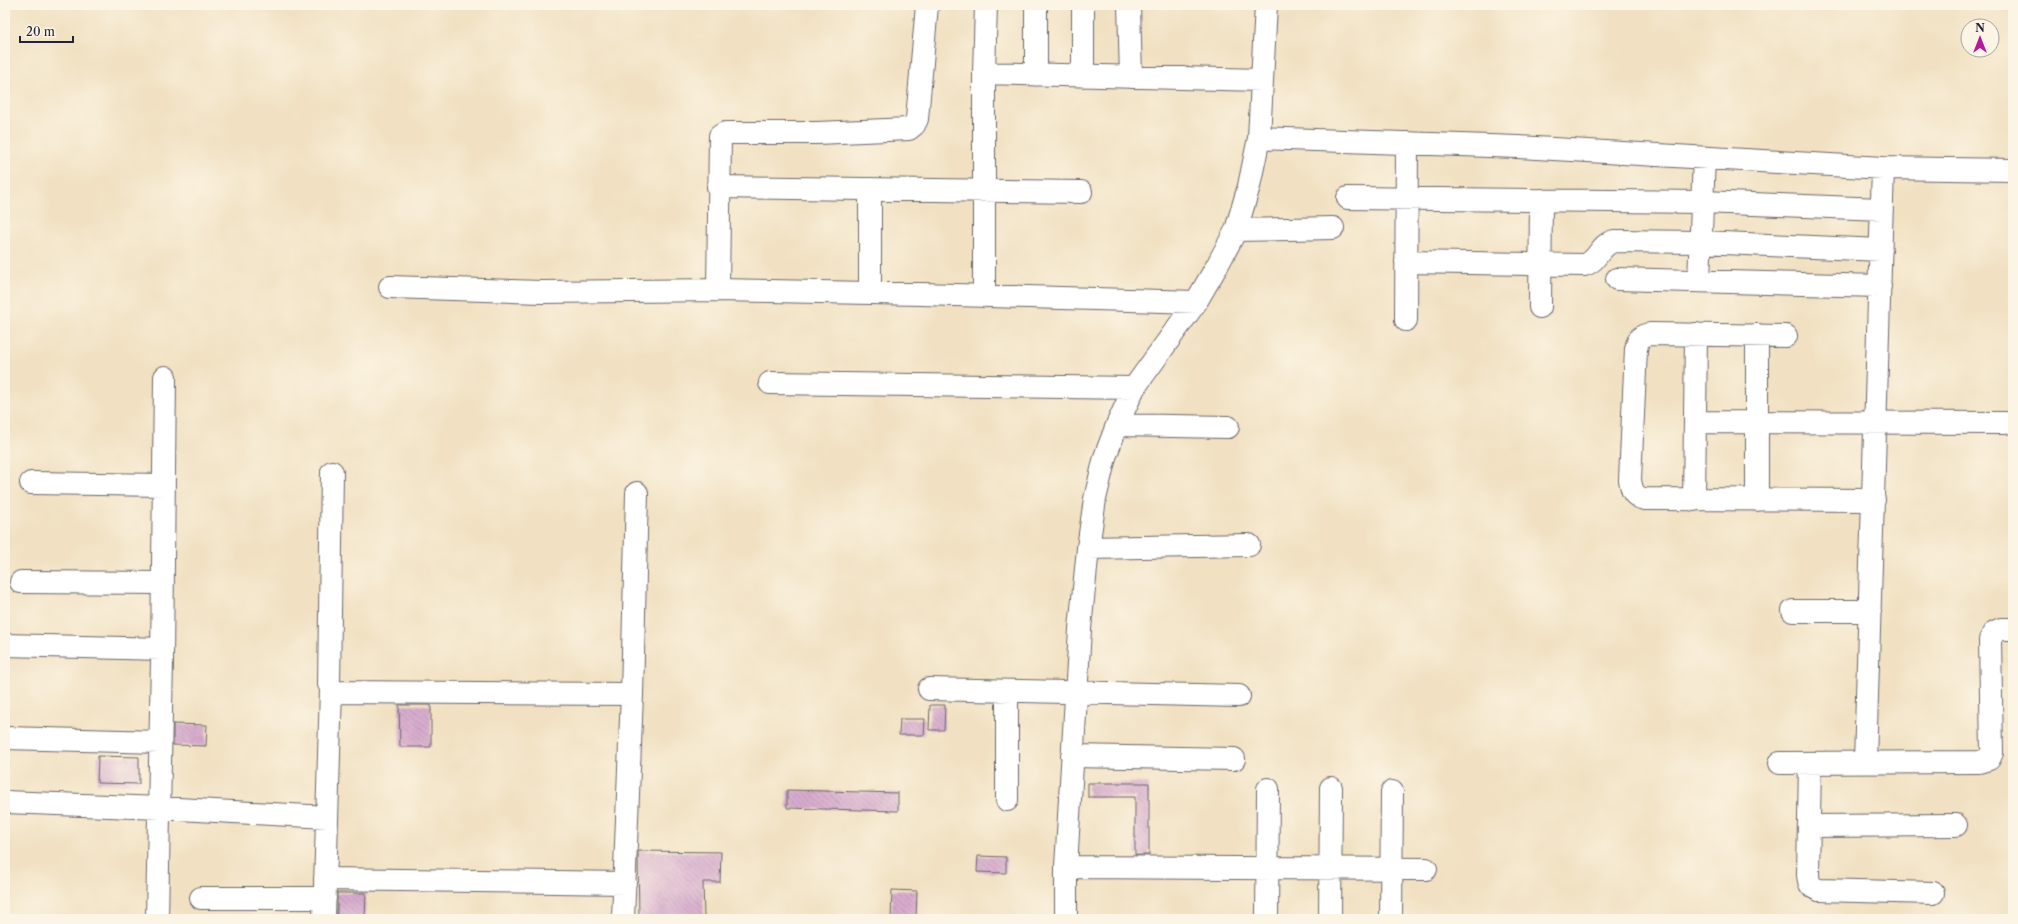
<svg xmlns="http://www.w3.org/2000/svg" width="2018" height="924" viewBox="0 0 2018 924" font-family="'Libre Caslon Text',serif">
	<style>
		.building { fill: url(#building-back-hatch) }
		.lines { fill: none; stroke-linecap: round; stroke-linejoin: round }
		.minor-casing { stroke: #6a656a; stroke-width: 24 }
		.minor { stroke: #fff; stroke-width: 22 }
	</style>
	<defs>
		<pattern id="building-back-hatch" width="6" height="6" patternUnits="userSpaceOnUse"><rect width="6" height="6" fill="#d8acce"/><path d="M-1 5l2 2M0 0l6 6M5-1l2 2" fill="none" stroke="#af8ca8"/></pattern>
	</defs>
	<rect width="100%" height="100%" fill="#fcf5e5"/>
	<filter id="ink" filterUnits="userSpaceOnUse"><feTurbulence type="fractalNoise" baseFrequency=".025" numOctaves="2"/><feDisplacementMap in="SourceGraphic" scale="8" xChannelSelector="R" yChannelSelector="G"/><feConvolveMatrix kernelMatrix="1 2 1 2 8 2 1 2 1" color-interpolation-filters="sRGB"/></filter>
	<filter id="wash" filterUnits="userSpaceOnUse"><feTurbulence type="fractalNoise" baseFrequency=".012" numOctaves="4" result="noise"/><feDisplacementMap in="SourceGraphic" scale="16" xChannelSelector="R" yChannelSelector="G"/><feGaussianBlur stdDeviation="0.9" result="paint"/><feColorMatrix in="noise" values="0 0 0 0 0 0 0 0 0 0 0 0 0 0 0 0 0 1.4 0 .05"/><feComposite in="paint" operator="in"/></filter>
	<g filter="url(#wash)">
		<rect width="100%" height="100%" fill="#f1e1c2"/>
		<g id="blocks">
			<!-- building -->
			<path class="building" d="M399,705H431V747H400Z
				M930,705H945L944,730H929Z
				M900,719H925L924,735H899Z
				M173,724L207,725L206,746L173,745Z
				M98,756L139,757V784L97,783Z
				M1088,783H1149V855H1135V797H1088Z
				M787,790L898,793V811L787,808Z
				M638,851L721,852L720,882H703L704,919H639Z
				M978,856L1006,857V873L977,872Z
				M892,890L917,891L916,919H891Z
				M337,893H366L365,919H337Z"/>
		</g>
	</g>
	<g filter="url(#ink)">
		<use href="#blocks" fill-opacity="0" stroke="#6a656a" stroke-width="1"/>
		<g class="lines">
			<!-- minor casing -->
			<g class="minor-casing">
				<path id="minor" d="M1083,5V76
					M1129,5L1131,77
					M984,73L1262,80
					M1036,75V5
					M1259,138L1518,147L1883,168L2013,170
					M718,187L1081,192
					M870,189V293
					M1348,198L1702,202L1882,209
					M1236,230L1333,228
					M1406,262L1584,265C1598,262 1600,243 1615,241L1701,242L1881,250
					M1617,279L1880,286
					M1699,281L1704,158
					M390,287L542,292L718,290L921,294L1196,302
					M718,290L720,136L725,133H817L909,129L914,125L917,119L927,5
					M984,296V73L986,5
					M1540,307L1541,200
					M1406,320L1407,143
					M1757,335V500
					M1786,336L1651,334C1641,335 1638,338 1636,349L1630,480C1632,491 1633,496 1644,499L1874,500
					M770,383L1134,388
					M1695,422L2005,423
					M1117,425L1228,427
					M332,472L329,684L333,692L632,694
					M31,483L164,485
					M1694,500L1696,334
					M1088,548L1249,545
					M21,582L163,583
					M1793,611H1870
					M5,645L162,649
					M929,689L1239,696
					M5,738L160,742
					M1072,756L1234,759
					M1865,762L1883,168
					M1780,763L1979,762L1989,759L1992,753L1990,640L1994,632L2001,629H2013
					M1810,763L1808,875C1809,884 1810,887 1819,890L1933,893
					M1007,800V691
					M5,802L160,808L327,817
					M1809,826L1956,825
					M1066,867L1426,869
					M325,879L625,883
					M201,898H325
					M157,919L162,659L165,377
					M324,919L331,689
					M623,919L632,694L637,493
					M1066,919V867L1080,629L1088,548L1095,499L1105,457L1117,425L1134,388L1196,302L1217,266L1236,230L1249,186L1259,138L1266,5
					M1267,919L1268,789
					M1330,919L1331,788
					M1391,919L1392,792"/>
			</g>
			<!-- minor -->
			<use href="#minor" class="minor"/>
		</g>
	</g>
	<!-- margin -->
	<rect width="2018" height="924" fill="none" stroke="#fcf5e5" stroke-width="20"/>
	<!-- north arrow -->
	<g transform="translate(1980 38)"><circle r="19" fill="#fcf5e5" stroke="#a5a1a1"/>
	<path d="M0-3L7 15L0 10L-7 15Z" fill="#b5179e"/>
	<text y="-6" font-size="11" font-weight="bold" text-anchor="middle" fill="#22223b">N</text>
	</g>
	<!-- scale -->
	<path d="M20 36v6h53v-6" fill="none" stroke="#22223b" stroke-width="2"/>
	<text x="26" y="36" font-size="12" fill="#22223b" stroke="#fcf5e5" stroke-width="3" paint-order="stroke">20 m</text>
</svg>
